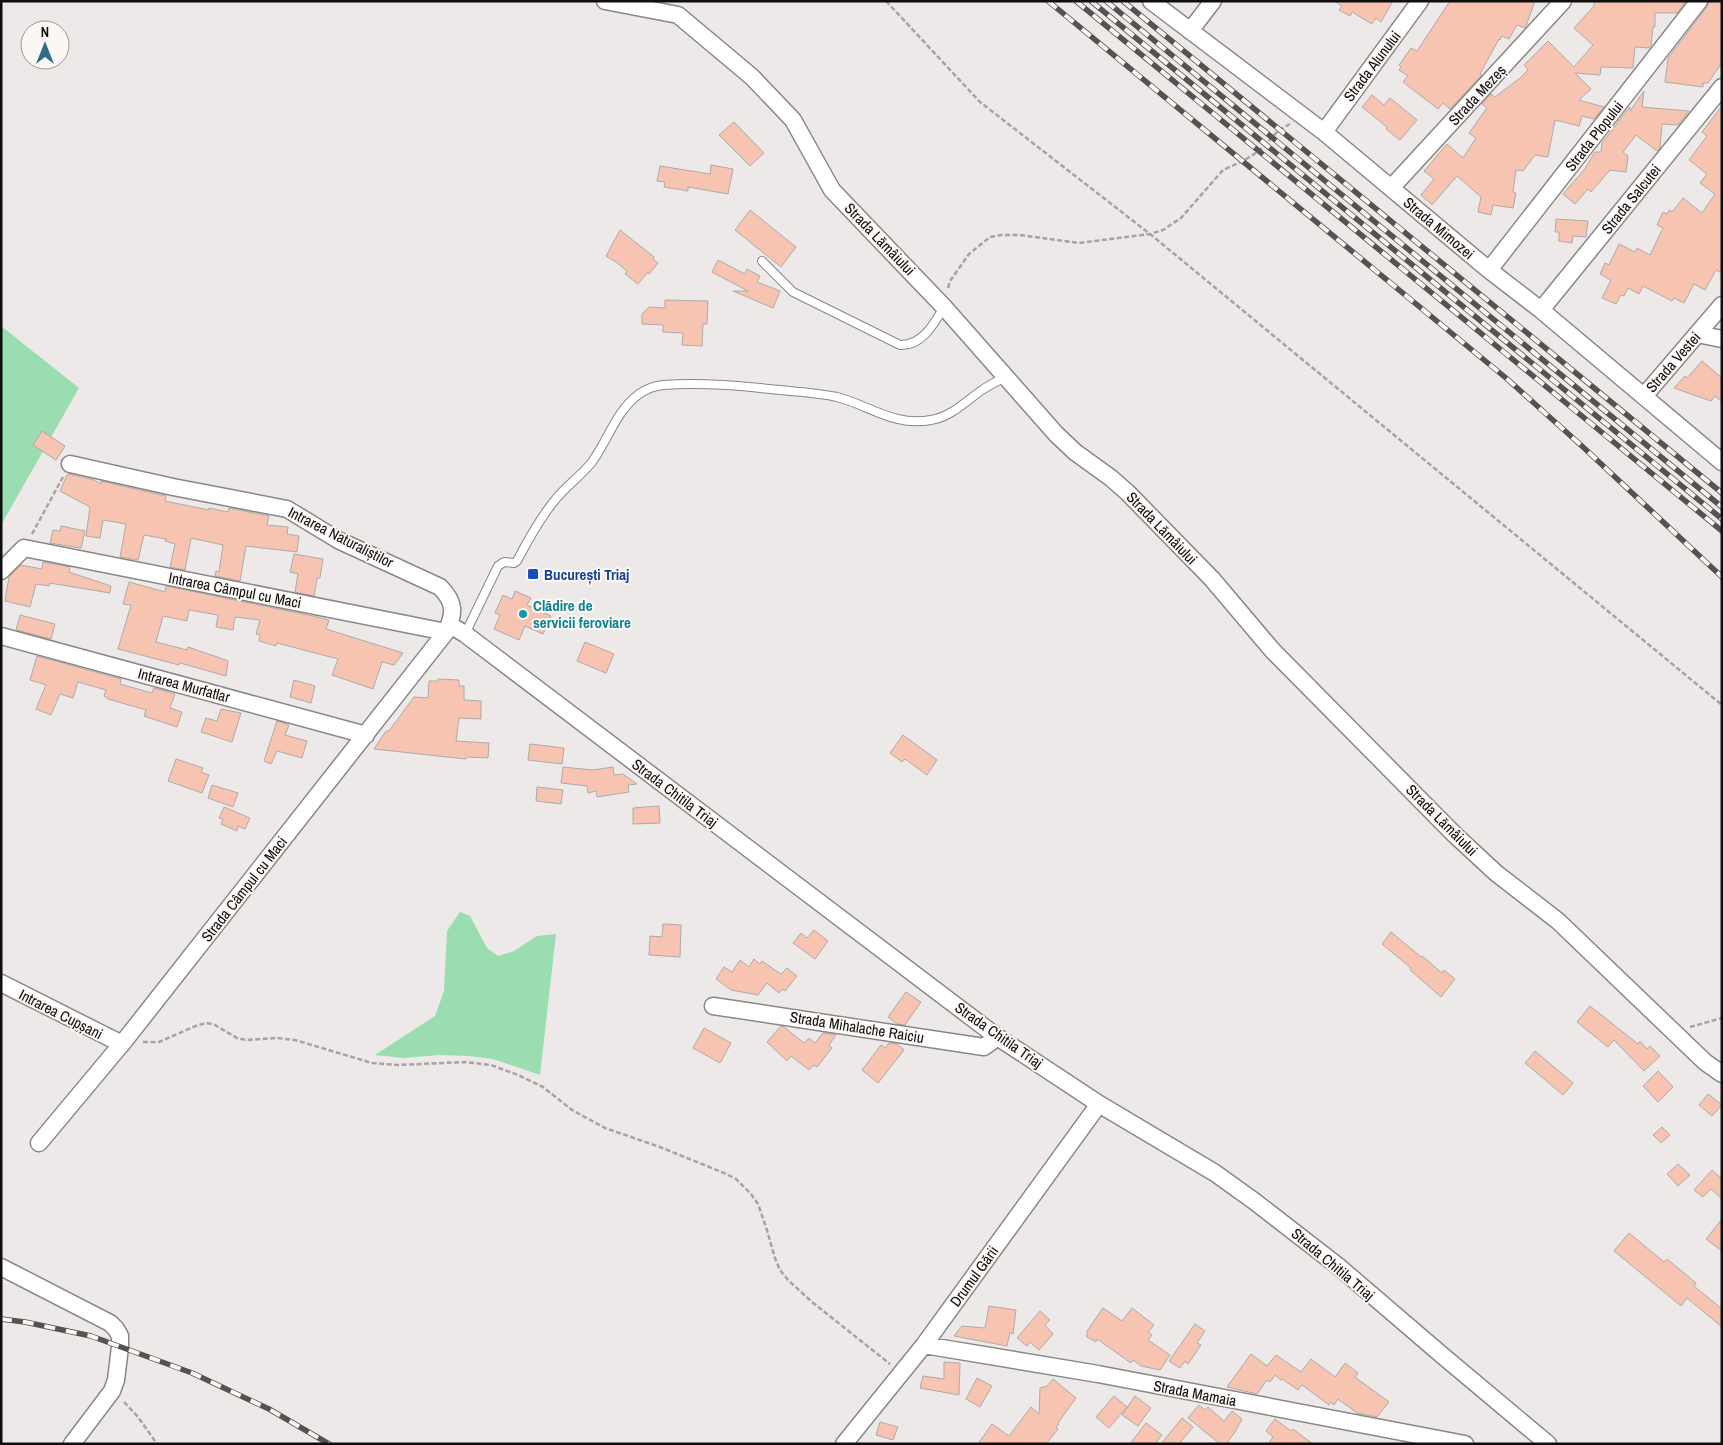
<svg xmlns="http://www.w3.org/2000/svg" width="1723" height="1445" viewBox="0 0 1723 1445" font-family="'Archivo Narrow',sans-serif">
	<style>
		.green { fill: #99ddb0 }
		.building { fill: #f7c4b2; stroke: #aeaaa9 }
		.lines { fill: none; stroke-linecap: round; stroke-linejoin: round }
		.service-casing { stroke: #8a8785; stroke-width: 10 }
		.minor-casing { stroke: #8a8785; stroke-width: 19 }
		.path { stroke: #a7a3a3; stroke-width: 2.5; stroke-dasharray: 5 2.5; stroke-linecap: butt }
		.service { stroke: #fff; stroke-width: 8 }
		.minor { stroke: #fff; stroke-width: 16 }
		.rail-casing { stroke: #555352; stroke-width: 5.5 }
		.rail { stroke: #fbf7f5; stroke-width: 4; stroke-dasharray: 11; stroke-linecap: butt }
		.transit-dot { fill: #1a4fb4; stroke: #fbf7f5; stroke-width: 2 }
		.culture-dot { fill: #0f9aa8; stroke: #fbf7f5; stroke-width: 2 }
		.labels { text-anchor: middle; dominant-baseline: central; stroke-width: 4; stroke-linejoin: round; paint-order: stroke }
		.street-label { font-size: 15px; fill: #0f0d0d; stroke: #fbf7f5 }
		.transit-label { font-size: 15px; font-weight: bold; fill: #164399; stroke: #fbf7f5; text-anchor: start }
		.culture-label { font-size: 15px; font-weight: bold; fill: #0d838f; stroke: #fbf7f5; text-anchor: start }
	</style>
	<rect width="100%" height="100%" fill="#ede9e8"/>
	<!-- green -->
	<path class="green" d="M1,326L79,388L1,525Z
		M460,912L470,916L487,948L498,956L514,951L537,936L556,934L540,1075L493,1059L469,1056L439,1055L404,1058L375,1055L435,1016L444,991L447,931Z"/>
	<!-- building -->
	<path class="building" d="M1334,1H1393L1381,22L1376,18L1372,24L1352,12L1350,16L1339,10L1342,6Z
		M1450,1H1535L1526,26L1525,28L1517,25L1509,39L1502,36L1500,40L1499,39L1480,74L1482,75L1450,109L1443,103L1438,109L1403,82L1408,76L1399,70L1401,67L1399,65L1411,48L1417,51Z
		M1594,1H1686L1677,13H1655V27H1653L1651,46L1649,48L1635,47L1633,68L1601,67L1600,75L1575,73L1591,89L1579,100L1604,107L1594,119L1582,116L1579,126L1555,120L1548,157L1535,155L1523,171L1516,170L1513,192L1516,193L1513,208L1493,205L1491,215L1478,212L1481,197L1457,176L1432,205L1421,195L1434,179L1424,171L1447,144L1463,158L1476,138L1469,133L1487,108L1482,104L1491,94L1495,97L1519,79L1528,70L1524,65L1548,41L1574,67L1593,45L1574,28L1594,6Z
		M1709,1H1722L1721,64L1708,83H1703V87L1665,82L1668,58L1707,7Z
		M1644,91L1642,107L1689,111L1678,125L1662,124L1660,148L1657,151L1636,135L1623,152L1628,156L1626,172L1610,170L1591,192L1588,189L1575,204L1563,194L1584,170L1595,152H1601L1602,143L1625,113L1630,107V111Z
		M1372,95L1384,105L1390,98L1417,120L1400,140L1386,129L1387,127L1362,107Z
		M1722,106V273L1716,270L1705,290L1694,284L1684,303L1674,298L1672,301L1643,286L1639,294L1628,288L1624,296L1621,295L1616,304L1602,298L1611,280L1600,274L1605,263L1609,265L1619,244L1635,252L1637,248L1650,255L1663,228L1657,225L1663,212L1667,214L1669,210L1672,212L1683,198L1702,213L1715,194L1700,183L1707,174L1689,160L1707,136L1702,132Z
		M734,122L764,153L750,166L719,135Z
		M711,165L733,169L728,194L688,187V191L664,187L665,182L657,181L660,166L710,174Z
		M750,210L796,247L781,267L735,230Z
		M1556,219L1588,221L1586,237L1573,236L1572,243L1559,241V232H1555Z
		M620,230L654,257L653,259L658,263L649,274L647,273L638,284L625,274L627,271L616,262L606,256Z
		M718,260L745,274L747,269L760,276L757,282L780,291L773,308L733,291H748L712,272Z
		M665,300L708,301L707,324H703L702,346L682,345L683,333L663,332V325L642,324V314L649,307L665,308Z
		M1702,361L1722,378V402L1715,396L1711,401L1674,388L1685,376L1687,378Z
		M42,431L65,446L56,460L33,445Z
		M69,474L94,480L101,484V481L166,496L165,501L209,510V508L228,512L229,508L269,516L267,525L288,527L287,534L299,536L297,552L246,546L240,581L215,576L216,571L219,572L223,545L191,538L185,570L170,567L175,544L165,541L166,539L144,535L138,560L120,557L126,524L103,520L100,538L86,536L90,507L60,491L67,475Z
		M61,526L85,531L81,548L50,543L53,530L60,531Z
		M294,554L323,559L320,578H317L314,596L295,592L298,574L290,572Z
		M43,562L70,567L69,572L111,586L110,593L50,583L49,586L36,584L30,607L5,601L9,577L21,565L42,569Z
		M129,582L165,592L166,586L313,616L329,620L326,629L403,653L394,665L382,662L373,689L332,675L338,659L277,643L276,646L259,641L260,635L256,634L260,620L235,617L233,630L216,627L218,615L189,610L187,621L163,616L156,642L187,650L188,647L226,660L228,661L226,676L180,663L179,665L130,652L118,649L131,605L123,604Z
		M515,591L531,598L527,605L551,616L543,634L525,626L519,640L494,629L500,615L495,613L503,595L512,599Z
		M20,615L55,624L51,639L16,630Z
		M585,642L614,654L606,673L577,661Z
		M37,656L121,679L120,684L152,693L154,688L175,694L170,708L182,712L177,727L144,716L146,710L108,699L104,696L106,690L78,682L73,698L60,694L51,715L36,709L46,685L30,680Z
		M438,679L459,680V686H464V700L481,701V719L459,718L456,741L489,743L488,758L467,757L466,759L374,749L386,731H389L414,697L428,698L429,681H438Z
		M294,680L315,686L311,703L290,697Z
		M221,709L241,713L232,742L201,732L206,718L217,721Z
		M277,721L289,725L285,735L307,741L302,758L277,751L271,764L264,761Z
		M903,735L937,760L927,775L905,759L902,762L890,753Z
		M530,744L564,748L562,764L528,760Z
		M176,759L203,768L201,772L209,775L202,793L168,781Z
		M563,767L593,770L613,767L614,775L623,774L637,784L628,785L629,792L597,797L596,791L588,793L587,786L561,783Z
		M212,785L238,793L233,807L208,798Z
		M537,787L563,790L561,804L536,801Z
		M659,806L660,823L633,824V808Z
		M224,807L250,818L245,829L238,826L237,831L221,824L223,819L219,818Z
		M663,924L681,925L680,957L649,955L650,936L662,937Z
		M814,930L828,941L815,959L793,943L801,933L807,938Z
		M1391,932L1421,957L1422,956L1442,973L1444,970L1455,979L1441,997L1410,970L1411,968L1382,944Z
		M754,959L760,964L762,961L781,974L787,968L797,976L785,991L782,989L779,993L767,983L758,995L731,990L716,979L724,967L732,972L740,960L749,967Z
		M906,992L921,1002L905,1025L897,1024L888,1017Z
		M1590,1006L1638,1044L1640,1041L1647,1049L1650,1046L1660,1056L1644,1071L1614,1040L1608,1047L1577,1022Z
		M781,1026L784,1027L804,1043L809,1038L815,1043L823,1033L836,1035L829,1045L832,1048L817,1067L814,1065L809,1070L791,1056L787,1061L767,1042Z
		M704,1028L731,1043L720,1063L693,1048Z
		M889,1043L897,1044L904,1050L878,1083L862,1070L881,1045L885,1048Z
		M1535,1051L1573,1083L1563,1095L1525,1063Z
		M1658,1071L1673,1087L1658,1102L1643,1086Z
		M1708,1094L1722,1105L1712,1116L1699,1105Z
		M1662,1127L1670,1135L1661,1143L1653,1135Z
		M1678,1164L1690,1175L1678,1186L1667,1174Z
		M1712,1170L1722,1179V1199L1711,1189L1703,1197L1694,1190Z
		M1722,1219V1251L1706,1239Z
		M1629,1233L1664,1262L1667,1259L1696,1283L1694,1286L1722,1309V1327L1687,1298L1681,1306L1614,1251Z
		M989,1306L1016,1310L1013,1334L1010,1332L1007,1346L954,1336L962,1326L985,1328Z
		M1103,1308L1122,1321L1132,1308L1154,1325L1148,1332L1152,1335L1148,1340L1170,1355L1160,1370L1141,1366L1133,1360L1131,1363L1097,1339L1096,1342L1087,1337V1331Z
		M1040,1311L1050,1320L1045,1325L1053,1334L1039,1350L1030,1342L1027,1346L1017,1338Z
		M1195,1324L1205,1331L1197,1343L1201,1345L1188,1364L1185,1361L1180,1368L1169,1361Z
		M1251,1354L1267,1366L1276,1355L1301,1372L1311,1359L1335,1377L1345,1363L1358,1373L1355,1377L1389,1402L1377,1417L1357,1413L1338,1399L1334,1405L1331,1402L1329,1405L1302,1385L1298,1390L1282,1379L1281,1380L1275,1375L1270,1382L1267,1380L1257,1394L1227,1387Z
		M944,1362L960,1363L959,1395L920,1388L923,1376L944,1379Z
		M977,1378L992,1386L980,1407L966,1399Z
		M1053,1379L1076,1398L1058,1423L1059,1424L1056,1427L1058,1429L1046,1444H978L992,1424L1009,1436L1031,1407L1039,1414L1040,1388L1047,1386Z
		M1114,1396L1127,1407L1109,1428L1096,1417Z
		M1135,1396L1151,1408L1138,1426L1122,1415Z
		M1199,1405L1205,1410L1208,1407L1224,1421L1232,1411L1242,1419L1235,1432L1226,1444H1220L1188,1418Z
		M1182,1418L1193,1427L1179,1444H1161Z
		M1275,1419L1291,1431L1293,1429L1313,1444H1268L1273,1437L1266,1431Z
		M880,1422L898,1427L893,1440L876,1435Z
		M1146,1423L1162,1435L1155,1444H1130Z"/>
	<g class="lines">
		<!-- service casing -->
		<g class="service-casing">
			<path id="service" d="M762,261L793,292L900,345C922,346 934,324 944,307
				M465,634L498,566L504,562L514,563L517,561C528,540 540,518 555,500C566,486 581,476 592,462C608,440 616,411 639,394C646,389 655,386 663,385C702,382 742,386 780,390C799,392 818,393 837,397C869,405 894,427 931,420C951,417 966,401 982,390C989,385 998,381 1005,377"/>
		</g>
		<!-- minor casing -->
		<g class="minor-casing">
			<path id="minor" d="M605,1L678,15L752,77L793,120L832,190L944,307L1056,434L1075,452L1111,478L1128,493L1212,579L1273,651L1455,835L1496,873L1558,921L1705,1062L1722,1074
				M1151,1L1324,132L1489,270L1541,310L1722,462
				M1190,31L1213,1
				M1324,132L1420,1
				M1391,188L1563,1
				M1489,270L1699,1
				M1541,310L1722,87
				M1697,334L1722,339
				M1644,396L1722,305
				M1,571L24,548L446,632
				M450,625L465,634L996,1036L1099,1104L1215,1173L1254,1201L1338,1266L1443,1356L1548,1444
				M1,636L366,735
				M1,983L122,1044
				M713,1006L984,1047L991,1042L996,1036
				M39,1143L125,1040L446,632C455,613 455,602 440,587L338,540L287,509L173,487L70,464
				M1,1267L110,1323L116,1329L120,1336V1347L116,1380L112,1391L72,1444
				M924,1345L1098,1374L1465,1444
				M844,1444L924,1345L1099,1104"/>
		</g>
		<!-- path -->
		<path class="path" d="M886,1L980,102L1150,234L1722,705
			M948,288L950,281L969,254L990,237L1001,235H1020L1079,243L1150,234L1163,230L1181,218L1223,170L1243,161L1259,151L1279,130L1290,124
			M32,534L63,477
			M1690,1027L1722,1018
			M143,1042H159L198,1025L207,1023L215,1025L237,1038L247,1040L277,1038L295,1040L372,1063L397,1065L465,1062L491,1065L518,1075L543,1087L572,1110L605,1128L660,1147L724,1173L736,1179L751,1194L758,1204L766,1227L775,1258L780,1270L788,1280L812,1302L890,1364
			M124,1402L138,1417L157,1444"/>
		<!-- service -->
		<use href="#service" class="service"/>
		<!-- minor -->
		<use href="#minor" class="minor"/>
		<!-- rail casing -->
		<g class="rail-casing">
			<path id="rail" d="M1048,1L1506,378L1583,447L1722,577
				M1076,1L1722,531
				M1091,1L1722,519
				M1106,1L1722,507
				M1123,1L1722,493
				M1,1319L25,1322L91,1336L192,1373L269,1409L329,1444"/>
		</g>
		<!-- rail -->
		<use href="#rail" class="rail"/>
	</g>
	<!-- markers -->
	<rect class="transit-dot" x="527" y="568" width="12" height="12" rx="2.5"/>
	<circle class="culture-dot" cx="523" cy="614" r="5"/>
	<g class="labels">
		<!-- street labels -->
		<g class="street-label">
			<text transform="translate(1372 66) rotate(-53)">Strada Alunului</text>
			<text transform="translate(1477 95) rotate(-47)">Strada Mezeș</text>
			<text transform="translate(1594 136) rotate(-52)">Strada Plopului</text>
			<text transform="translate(1631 199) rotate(-51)">Strada Salcutei</text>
			<text transform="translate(1439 228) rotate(40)">Strada Mimozei</text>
			<text transform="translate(880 239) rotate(46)">Strada Lămâiului</text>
			<text transform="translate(1673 362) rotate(-49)">Strada Vestei</text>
			<text transform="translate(1162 528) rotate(46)">Strada Lămâiului</text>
			<text transform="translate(341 537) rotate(27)">Intrarea Naturaliștilor</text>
			<text transform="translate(235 590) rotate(11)">Intrarea Câmpul cu Maci</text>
			<text transform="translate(184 685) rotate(15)">Intrarea Murfatlar</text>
			<text transform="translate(675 793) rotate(37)">Strada Chitila Triaj</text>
			<text transform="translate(1442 820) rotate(45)">Strada Lămâiului</text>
			<text transform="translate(244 889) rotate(-52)">Strada Câmpul cu Maci</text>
			<text transform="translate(61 1014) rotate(27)">Intrarea Cupșani</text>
			<text transform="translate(857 1027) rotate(9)">Strada Mihalache Raiciu</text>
			<text transform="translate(999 1035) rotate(35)">Strada Chitila Triaj</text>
			<text transform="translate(1333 1264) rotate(40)">Strada Chitila Triaj</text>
			<text transform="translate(974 1276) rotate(-54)">Drumul Gării</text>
			<text transform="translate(1195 1393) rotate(11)">Strada Mamaia</text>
		</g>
		<!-- transit labels -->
		<g class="transit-label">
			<text x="544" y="574">București Triaj</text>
		</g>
		<!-- culture labels -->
		<g class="culture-label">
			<text x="533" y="605">Clădire de<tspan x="533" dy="17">servicii feroviare</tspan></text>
		</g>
	</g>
	<!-- border -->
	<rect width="1723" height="1445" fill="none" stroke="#0f0d0d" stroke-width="5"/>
	<!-- north arrow -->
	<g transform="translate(45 45)"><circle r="24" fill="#fbf7f5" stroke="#9d9998"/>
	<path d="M0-4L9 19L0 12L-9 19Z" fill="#306e84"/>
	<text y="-8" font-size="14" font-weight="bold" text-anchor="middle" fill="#0f0d0d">N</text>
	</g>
</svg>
